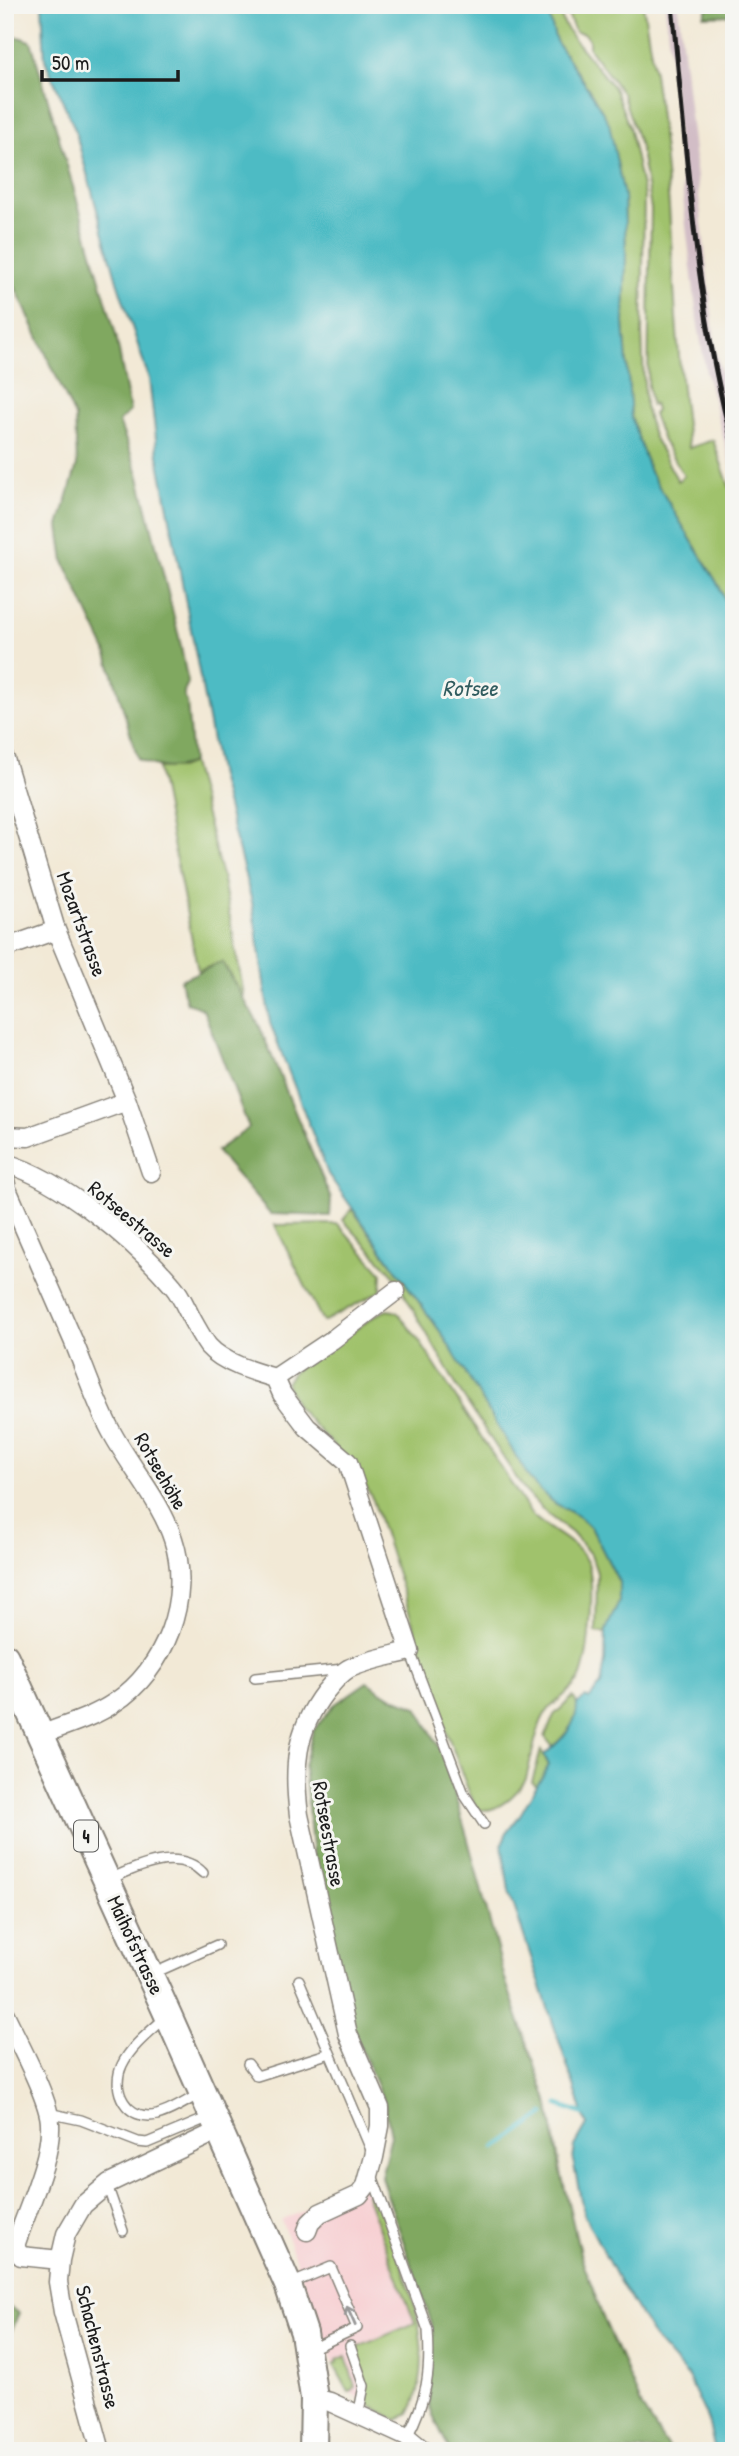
<svg xmlns="http://www.w3.org/2000/svg" width="739" height="2456" viewBox="0 0 739 2456" font-family="'Patrick Hand',sans-serif">
	<style>
		.built { fill: #f7cfd2 }
		.industrial { fill: #d2bdc6 }
		.green { fill: #a0c26c; stroke: #5e6f44; stroke-width: 2 }
		.forest { fill: #80a860; stroke: #4e623e; stroke-width: 2 }
		.water { fill: #4dbbc4; stroke: #346c70; stroke-width: 2 }
		.lines { fill: none; stroke-linecap: round; stroke-linejoin: round }
		.stream { stroke: #4dbbc4; stroke-width: 5 }
		.lane-casing { stroke: #878279; stroke-width: 12 }
		.street-casing { stroke: #878279; stroke-width: 21 }
		.primary-casing { stroke: #878279; stroke-width: 30 }
		.lane { stroke: #fff; stroke-width: 9 }
		.street { stroke: #fff; stroke-width: 18 }
		.primary { stroke: #fff; stroke-width: 26 }
		.rail { stroke: #1c1c1c; stroke-width: 5 }
		.oneway { stroke: #999 }
		.labels { text-anchor: middle; dominant-baseline: central; stroke-width: 6; stroke-linejoin: round; paint-order: stroke }
		.shield { fill: #f6f6f2; stroke: #5d5d5c; stroke-width: 2 }
		.shield-label { font-size: 19px; font-weight: bold; fill: #1c1c1c }
		.street-label { font-size: 21px; fill: #1c1c1c; stroke: #f6f6f2 }
		.water-label { font-size: 23px; font-style: italic; fill: #305c5f; stroke: #f6f6f2 }
	</style>
	<rect width="100%" height="100%" fill="#f6f6f2"/>
	<filter id="ink" filterUnits="userSpaceOnUse"><feTurbulence type="fractalNoise" baseFrequency=".0143" numOctaves="2"/><feDisplacementMap in="SourceGraphic" scale="14" xChannelSelector="R" yChannelSelector="G"/><feConvolveMatrix kernelMatrix="1 2 1 2 8 2 1 2 1" color-interpolation-filters="sRGB"/></filter>
	<filter id="wash" filterUnits="userSpaceOnUse"><feTurbulence type="fractalNoise" baseFrequency=".00686" numOctaves="4" result="noise"/><feDisplacementMap in="SourceGraphic" scale="28" xChannelSelector="R" yChannelSelector="G"/><feGaussianBlur stdDeviation="1.57" result="paint"/><feColorMatrix in="noise" values="0 0 0 0 0 0 0 0 0 0 0 0 0 0 0 0 0 1.4 0 .05"/><feComposite in="paint" operator="in"/></filter>
	<g filter="url(#wash)">
		<rect width="100%" height="100%" fill="#f2e9d6"/>
		<!-- built -->
		<path class="built" d="M362,2172L373,2191L366,2195L415,2323L367,2386L366,2400L368,2404L349,2392L353,2391L338,2363L334,2365L281,2220L299,2213L349,2184Z"/>
		<!-- industrial -->
		<path class="industrial" d="M665,5H678L716,351L734,426V478L706,372L698,325L686,226Z"/>
		<!-- green -->
		<path class="green" d="M546,5H558L563,22L572,37L614,88L629,126L644,196L642,334L645,406L653,436L678,481L684,476L663,441L653,414L656,411L654,404L651,405L648,386L651,209L640,146L622,93L589,48V39L585,34L575,32L564,5H643C655,72 664,140 669,207C674,288 678,368 689,448L713,440L734,500V623L719,586L650,472L631,417L624,323L626,254L624,196L593,96L556,41Z
			M192,763L223,880L244,995L243,997L222,962L198,971L158,768H180Z
			M352,1209L442,1334L551,1501L580,1517L592,1529L619,1582V1601L606,1633L596,1632L597,1573L591,1555L572,1533L547,1514L525,1491L459,1390L393,1274L343,1220Z
			M338,1224L382,1273L381,1291L323,1322L275,1225Z
			M387,1310L394,1311L399,1314L420,1342L531,1514C549,1532 574,1539 587,1562C596,1579 589,1661 580,1678C570,1695 548,1703 541,1722C534,1740 531,1760 526,1779C517,1794 496,1815 477,1809L469,1792L426,1677L429,1673L373,1500L358,1472L297,1407L286,1383L293,1372L378,1314Z
			M573,1697C587,1714 565,1735 553,1747L545,1737L554,1715Z
			M541,1750L549,1765L538,1787L532,1782Z
			M373,2191C397,2256 445,2347 409,2414L397,2420L368,2404L366,2400L367,2386L356,2348L415,2323L366,2195Z
			M346,2356L355,2387L353,2391L349,2392L334,2365L338,2363L337,2360Z"/>
		<!-- forest -->
		<path class="forest" d="M708,5H734V15L704,16Z
			M5,10L10,19L12,35L31,41L116,335L130,411L119,422L138,473L179,637L188,683C184,690 182,696 187,702L192,763C172,771 157,768 138,759L106,651L64,562L59,526L77,465L75,417L5,265Z
			M222,962L259,1025L331,1199L330,1216L270,1214L216,1151L249,1128L203,1009L187,1003L180,980Z
			M367,1682L389,1696L417,1707L442,1752L467,1836L505,1979L549,2106L560,2168L580,2253L602,2315L643,2409L670,2451H450L429,2407L432,2324L381,2177L391,2135L385,2105L353,2030L313,1856L304,1766L313,1731L334,1705Z
			M5,2305L19,2313L5,2346Z"/>
		<!-- water -->
		<path class="water" d="M42,5H546L556,41L593,96L609,123L624,196L626,254L624,323L631,417L650,472L719,586L734,623V2451H715L708,2420L687,2375L654,2338L615,2274L584,2215L573,2160L575,2146L587,2125L509,1891L502,1844L507,1832L520,1815L549,1765L544,1755C559,1742 578,1726 577,1704L586,1697L589,1699L601,1685L605,1662L606,1630L619,1601V1582L592,1529L580,1517L551,1501L531,1481L442,1334L328,1174L270,1023L252,902L218,772L158,456L149,379L117,281L74,127L45,60Z"/>
		<g class="lines">
			<!-- stream -->
			<path class="stream" d="M559,2105L584,2114
				M495,2148L545,2114
				M5,2312L7,2308"/>
		</g>
	</g>
	<g filter="url(#ink)">
		<g class="lines">
			<!-- lane casing -->
			<g class="lane-casing">
				<path id="lane" d="M410,1651L464,1794L484,1824
					M255,1678L344,1669
					M108,1880C136,1867 178,1847 203,1873
					M152,1974L217,1945
					M299,1980L372,2152
					M166,2017C151,2031 131,2046 122,2065C110,2090 127,2122 157,2115C172,2111 187,2101 201,2093
					M248,2064L257,2076L330,2053
					M48,2113L81,2120L138,2142L147,2143L212,2116
					M372,2175L428,2330C431,2372 427,2399 407,2437
					M107,2185L123,2231
					M290,2284L331,2267L357,2328L309,2350
					M350,2346L364,2386L358,2416"/>
			</g>
			<!-- street casing -->
			<g class="street-casing">
				<path id="street" d="M5,759L56,930L127,1101L151,1172
					M5,948L56,930
					M5,1136L28,1137L127,1101
					M5,1163C61,1179 135,1241 173,1286C182,1296 187,1311 194,1323C198,1330 203,1339 208,1346C223,1363 254,1372 275,1378L332,1340L396,1291
					M5,1180L7,1189C29,1239 51,1290 73,1340C85,1369 95,1400 110,1429C129,1466 160,1499 173,1539C193,1598 165,1670 114,1703C92,1718 65,1725 41,1735
					M275,1378L282,1394L307,1427L348,1462L410,1651C391,1656 366,1660 348,1669C338,1675 332,1684 325,1692C295,1731 293,1769 299,1815L348,2034L380,2108V2126L374,2157L366,2186L359,2195L320,2213L310,2223L307,2231
					M5,2014C16,2038 50,2100 50,2124C52,2158 27,2209 16,2243V2249L21,2256L60,2260
					M314,2398L330,2402L407,2437L424,2451
					M101,2451L63,2312L58,2282L60,2260L66,2234L83,2205L109,2183L220,2130"/>
			</g>
			<!-- primary casing -->
			<g class="primary-casing">
				<path id="primary" d="M5,1657L168,2015L288,2285L304,2333L314,2398L313,2451"/>
			</g>
			<!-- lane -->
			<use href="#lane" class="lane"/>
			<!-- street -->
			<use href="#street" class="street"/>
			<!-- primary -->
			<use href="#primary" class="primary"/>
			<!-- rail -->
			<path class="rail" d="M672,5C687,154 695,304 734,449"/>
		</g>
		<!-- one-way arrows -->
		<defs><path id="oneway-shaft" d="M-6 0H5M1.5-3L5.5 0L1.5 3" fill="none" stroke-width="1.6" stroke-linecap="round" stroke-linejoin="round" transform="scale(1.75)"/></defs>
		<use class="oneway" href="#oneway-shaft" transform="translate(351 2316) rotate(-114)"/>
	</g>
	<g class="labels">
		<!-- shield labels -->
		<rect class="shield" x="74" y="1820.5" width="24" height="31" rx="5"/>
		<g class="shield-label">
			<text x="86" y="1836">4</text>
		</g>
		<!-- street labels -->
		<g class="street-label">
			<text transform="translate(82 924) rotate(70)">Mozartstrasse</text>
			<text transform="translate(132 1219) rotate(40)">Rotseestrasse</text>
			<text transform="translate(161 1471) rotate(60)">Rotseehöhe</text>
			<text transform="translate(329 1834) rotate(80)">Rotseestrasse</text>
			<text transform="translate(136 1945) rotate(65)">Maihofstrasse</text>
			<text transform="translate(98 2347) rotate(76)">Schachenstrasse</text>
		</g>
		<!-- water labels -->
		<g class="water-label">
			<text x="470" y="687">Rotsee</text>
		</g>
	</g>
	<!-- margin -->
	<rect width="739" height="2456" fill="none" stroke="#f6f6f2" stroke-width="28"/>
	<!-- scale -->
	<path d="M42 70v10h136v-10" fill="none" stroke="#1c1c1c" stroke-width="3.5"/>
	<text x="52" y="70" font-size="21" fill="#1c1c1c" stroke="#f6f6f2" stroke-width="5" paint-order="stroke">50 m</text>
</svg>
